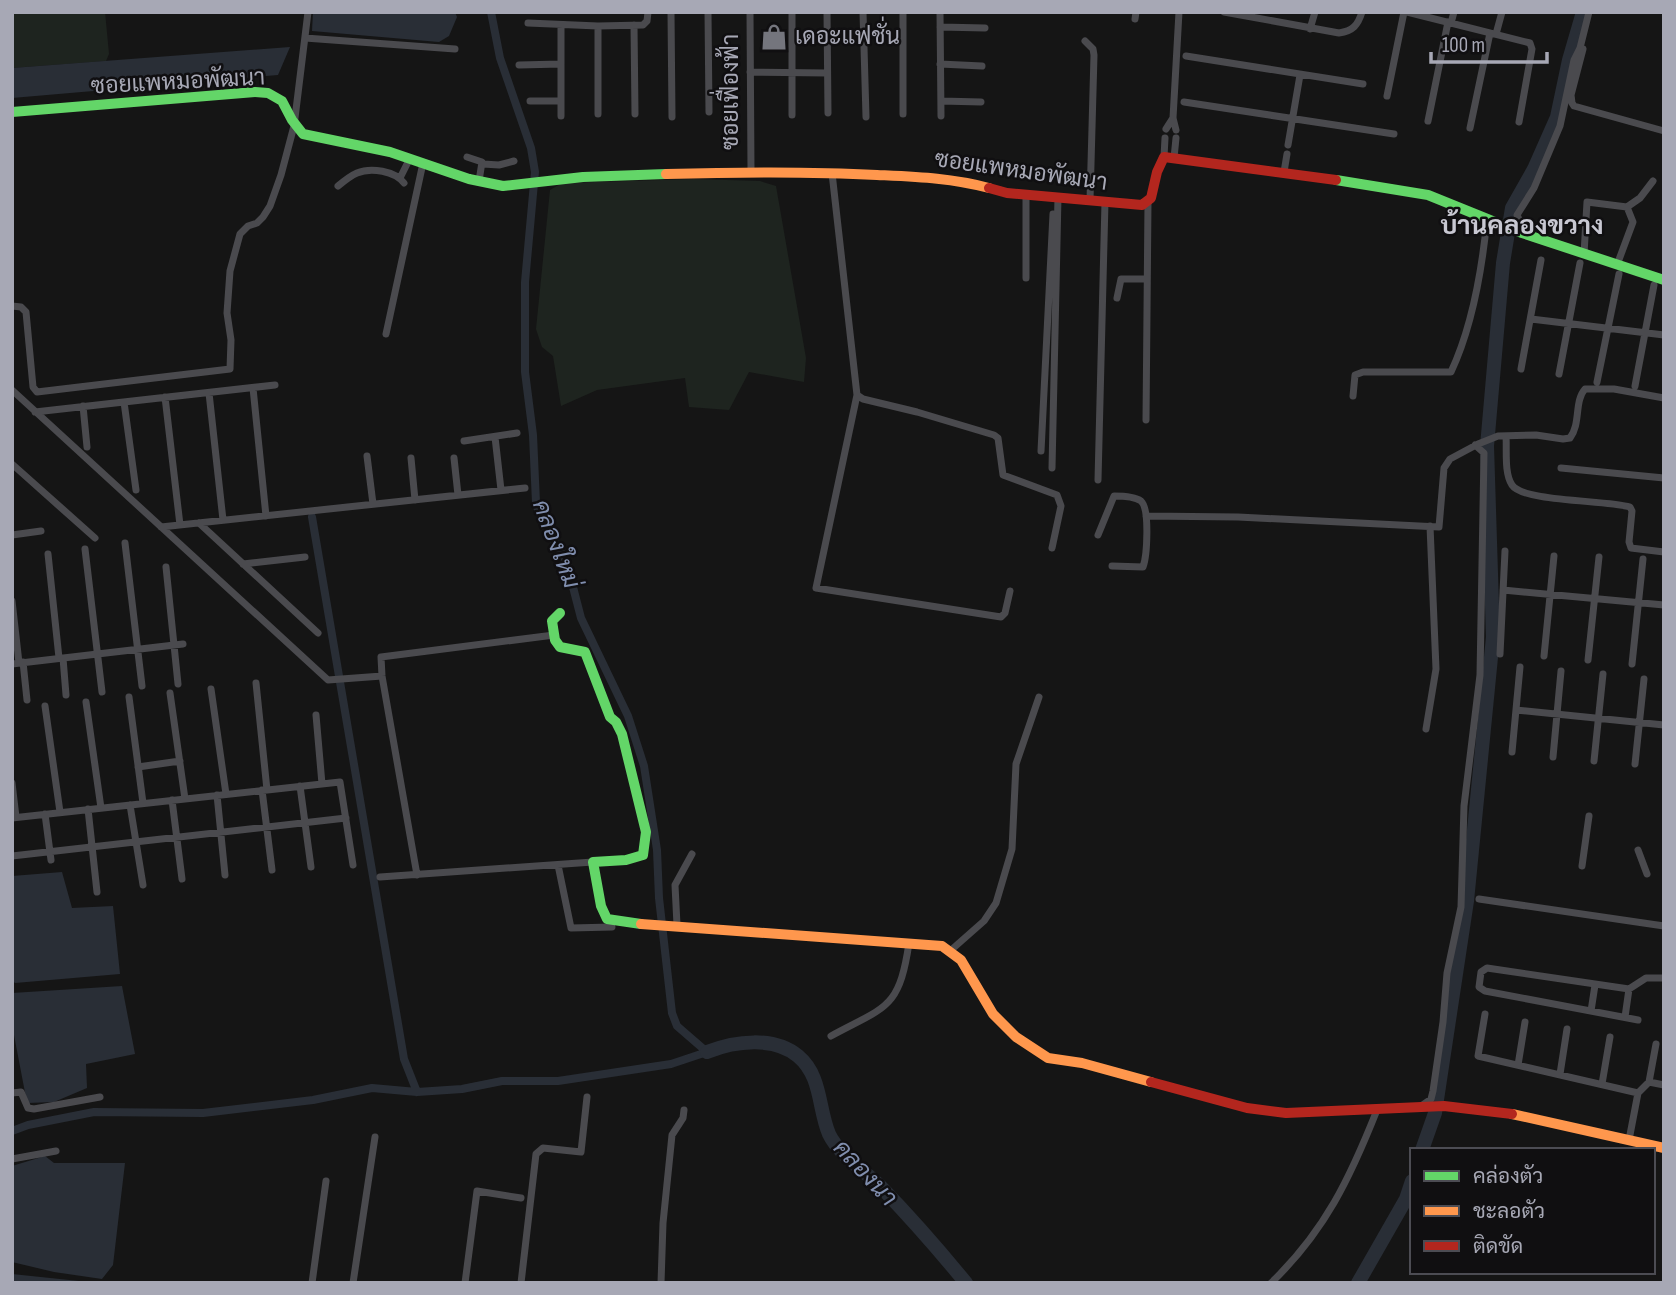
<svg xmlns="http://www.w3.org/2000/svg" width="1676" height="1295" viewBox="0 0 1676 1295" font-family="'Sofia Sans Condensed',Sarabun,sans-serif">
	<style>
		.green { fill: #1e241f }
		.water { fill: #292e36 }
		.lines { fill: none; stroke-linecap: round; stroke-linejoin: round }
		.canal { stroke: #292e36; stroke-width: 8 }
		.river { stroke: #292e36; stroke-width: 14 }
		.street { stroke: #4a4a4e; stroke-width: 7 }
		.fast { stroke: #63d668; stroke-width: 10 }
		.slow { stroke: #ff974d; stroke-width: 10 }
		.jam { stroke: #b3261e; stroke-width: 10 }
		.labels { text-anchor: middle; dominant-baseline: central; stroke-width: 5; stroke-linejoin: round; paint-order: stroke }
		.poi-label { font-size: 23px; fill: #a7a8b5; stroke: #100f11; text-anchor: start }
		.street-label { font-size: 23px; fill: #a7a8b5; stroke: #100f11 }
		.water-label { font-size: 24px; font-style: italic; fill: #808eae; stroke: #100f11 }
		.quarter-label { font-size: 26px; font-weight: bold; fill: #c8c8d2; stroke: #100f11 }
	</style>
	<rect width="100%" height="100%" fill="#151515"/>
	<!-- green -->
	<path class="green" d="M12,12H105L109,54L106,61L12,68Z
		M694,179L760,181L776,186L806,358L804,382L749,372L729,410L689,407L685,378L597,390L561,406L553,356L542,347L536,329L550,190L562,183Z"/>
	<!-- water -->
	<path class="water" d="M313,12H455L457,17L449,36L439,42L312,31Z
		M290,47L278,75L12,98V68Z
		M62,872L72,908L113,906L120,974L15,983L12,980V876Z
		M122,986L135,1054L86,1064L87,1088L54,1102L27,1103L14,1035L12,993Z
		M45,1156L54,1163H125L113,1265L102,1279L54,1272L12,1262V1166Z
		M12,1274L98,1283H12Z"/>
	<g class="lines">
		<!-- canal -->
		<path class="canal" d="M312,517L404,1059L417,1092
			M12,1131L28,1125L94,1112L203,1113L313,1100L372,1088L417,1092L462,1089L502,1081H558L671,1064L707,1052L677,1026L672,1013L659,898L657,850L644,766L628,716L581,618L566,560L541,520L536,503L533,435L525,372V282L535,172L531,148L500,58L491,12"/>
		<!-- river -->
		<path class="river" d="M707,1052C735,1041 774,1036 798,1056C822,1076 818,1108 829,1134C839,1155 865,1171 881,1187C911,1218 939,1250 966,1283
			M1422,1150L1435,1113L1467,901L1493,637L1487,446L1503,263L1512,208L1534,169L1557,117L1569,60L1583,12
			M1358,1283L1406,1199L1412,1181"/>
		<!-- street -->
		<path class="street" d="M671,12L672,117
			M708,12L709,112
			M750,12L751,171
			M827,12L828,113
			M863,12L866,117
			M903,12V114
			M940,12L941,116
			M1224,12L1339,33C1353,31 1358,25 1362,12
			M1407,12L1530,43L1532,49L1519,122
			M1135,19L1136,12
			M528,23L598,26L643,25L647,21L648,12
			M1451,23L1454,12
			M634,25L635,114
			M598,26V114
			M940,27L985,28
			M1310,29L1315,12
			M1496,34L1502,12
			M305,38L455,49
			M1085,41L1093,49L1094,55L1090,200
			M1583,49L1571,95L1572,103L1574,106L1664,131
			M1186,56L1363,84
			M940,64L982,66
			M519,65L561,64
			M750,72L827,73
			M1387,96L1404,12
			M530,101H561
			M941,101L981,102
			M1184,102L1394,134
			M792,115V12
			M561,116V25
			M1428,121L1448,22
			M1470,128L1490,33
			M1166,129L1173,118
			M1176,130L1173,118L1179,12
			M1288,145L1300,75
			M467,157L482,162L479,181
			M1164,157L1165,138
			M1174,158L1176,138
			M483,164L499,165L514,161
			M1284,172L1287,154
			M832,173L857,395L863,399L917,412L994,435L998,438L1003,475L1057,495L1061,506L1052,548
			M400,178L410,158
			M338,186C344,181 350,176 357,173C371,167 395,171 404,183
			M1026,194V278
			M1526,235L1517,215L1534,188L1560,126L1574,60L1580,48L1589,12
			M1584,254L1587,202L1627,207L1640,198L1653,181
			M1617,265L1633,222L1627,207
			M1117,298L1121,279H1147
			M12,306L21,307L26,312L33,387L37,392L230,369L231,340L227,313L230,271L240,234L248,226L257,223L263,217L270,206L281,175L294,126L308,12
			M1531,319L1664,335
			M386,334L423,163
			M1521,369L1541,260
			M1559,374L1580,263
			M1597,382L1619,274
			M1635,386L1654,285
			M253,388L266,516
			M12,390L328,680L382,676
			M209,393L223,520
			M857,395L816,588L1001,617L1005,613L1010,591
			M1353,396L1355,375L1363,372H1451C1473,325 1482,270 1487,219
			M165,397L180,525
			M124,402L136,490
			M83,406L87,447
			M35,412L275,385
			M1146,420L1148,203
			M1506,436C1507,450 1504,473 1512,485C1523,502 1607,500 1630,507L1632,511L1629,542L1631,548L1664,552
			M495,437L501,490
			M464,441L517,433
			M1041,451L1053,214
			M367,456L373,504
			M411,458L415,500
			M454,458L458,495
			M12,464L95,538
			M1052,468L1058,197
			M1561,468L1664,478
			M1098,480L1105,202
			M1146,516L1238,517L1439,527L1444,468L1450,459L1478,444L1498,436L1536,435L1563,439L1570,438C1581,424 1574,401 1585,389H1614L1664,398
			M199,523L318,633
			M161,527L525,488
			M12,535L41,531
			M1098,535L1114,496C1122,496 1134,496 1141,501C1150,509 1147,556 1143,567L1112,566
			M125,543L142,686
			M85,549L102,692
			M48,554L59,658
			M243,564L305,557
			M166,567L178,684
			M1503,590L1664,605
			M12,601L19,663
			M1500,654L1505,551
			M1544,656L1554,556
			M63,658L66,695
			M1588,660L1599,557
			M23,662L27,700
			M12,664L183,644
			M1632,664L1643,559
			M256,683L267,790
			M211,689L226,794
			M170,693L185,799
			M129,697L143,803
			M86,702L101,808
			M45,706L60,812
			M1516,710L1664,725
			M316,715L322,784
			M1426,729L1436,669L1430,526
			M1512,752L1520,667
			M1553,757L1561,671
			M1594,761L1603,674
			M1635,764L1644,679
			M138,767L180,761
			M12,783L16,817
			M300,786L311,867
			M262,790L272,870
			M217,795L225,875
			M172,800L182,879
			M130,805L143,885
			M88,809L97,892
			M45,814L51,860
			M12,818L340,782L353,865
			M1638,850L1647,874
			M12,856L346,818
			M558,865L571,928L612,927
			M1582,866L1589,816
			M417,875L382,676L381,657L554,635
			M380,877L593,862
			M1479,899L1664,926
			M677,925L675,885L692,854
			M950,951L984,921L996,903L1012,849L1016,764L1039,697
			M1591,1011L1595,985
			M1485,1014L1478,1056L1638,1093L1629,1140
			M1625,1017L1629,989
			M1638,1020L1485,991L1479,987L1481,972L1487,968L1629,989L1646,978H1664
			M831,1036C886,1006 899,1010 909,943
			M1518,1065L1525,1022
			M1560,1074L1567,1029
			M1649,1082L1656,1044
			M1602,1084L1610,1037
			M12,1093L21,1092L28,1108L34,1109L100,1097
			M1638,1093L1649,1082L1664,1085
			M1421,1106L1431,1099L1433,1091L1443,1022L1447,973L1461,907L1464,806L1480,675L1484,453L1475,445
			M12,1159L56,1151
			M312,1283L326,1181
			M353,1283L375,1137
			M465,1283L477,1191L521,1198
			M521,1283L536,1154L543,1148L581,1152L587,1097
			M661,1283L663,1223L672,1135L683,1118L684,1110
			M1271,1283C1325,1231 1350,1178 1377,1110"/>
		<!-- fast -->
		<path class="fast" d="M12,112L255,92L268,93L282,101L292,120L303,134L390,152L469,179L503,186L583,177L666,174
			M1336,180L1428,195L1522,233L1664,280
			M560,613L552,621L555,640L560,647L585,652L610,717L616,722L622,734L646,832L643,855L626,860L593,862L601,906L607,919L641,924"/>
		<!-- slow -->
		<path class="slow" d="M666,174C737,172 807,171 877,175C918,177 950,178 989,188
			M641,924L942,946L961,960L993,1014L1016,1037L1048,1058L1082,1063L1151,1082
			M1512,1114L1664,1148"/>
		<!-- jam -->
		<path class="jam" d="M989,188L1007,193L1142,205L1151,198L1157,172L1164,157L1336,180
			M1151,1082L1247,1108L1286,1113L1444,1106L1512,1114"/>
	</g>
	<!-- icons -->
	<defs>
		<g id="shop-bare" transform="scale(2.1)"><path d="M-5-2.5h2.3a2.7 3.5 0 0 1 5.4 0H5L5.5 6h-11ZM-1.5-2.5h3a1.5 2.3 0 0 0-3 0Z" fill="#74757d" stroke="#100f11" stroke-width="2.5" paint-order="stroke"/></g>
	</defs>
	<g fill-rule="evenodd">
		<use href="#shop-bare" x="774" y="37"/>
	</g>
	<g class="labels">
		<!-- poi labels -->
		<g class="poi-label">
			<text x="795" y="37">เดอะแฟชั่น</text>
		</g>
		<!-- street labels -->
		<g class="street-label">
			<text transform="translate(178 82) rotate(-3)">ซอยแพหมอพัฒนา</text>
			<text transform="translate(731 92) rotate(-90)">ซอยเฟื่องฟ้า</text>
			<text transform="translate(1021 171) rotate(8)">ซอยแพหมอพัฒนา</text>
		</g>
		<!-- water labels -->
		<g class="water-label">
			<text transform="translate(556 544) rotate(69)">คลองใหม่</text>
			<text transform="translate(865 1173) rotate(47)">คลองนา</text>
		</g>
		<!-- quarter labels -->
		<g class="quarter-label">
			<text x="1522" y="226">บ้านคลองขวาง</text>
		</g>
	</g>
	<!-- border -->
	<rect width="1676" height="1295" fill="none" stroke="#a7a8b5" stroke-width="28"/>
	<!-- legend -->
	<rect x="1410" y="1148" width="245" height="126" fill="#100f11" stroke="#4c4c53" stroke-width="2"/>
	<rect x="1424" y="1171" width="35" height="10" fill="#63d668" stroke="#4c4c53" stroke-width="2"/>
	<text x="1473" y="1183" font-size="21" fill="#a7a8b5">คล่องตัว</text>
	<rect x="1424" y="1206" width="35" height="10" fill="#ff974d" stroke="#4c4c53" stroke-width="2"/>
	<text x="1473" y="1218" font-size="21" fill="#a7a8b5">ชะลอตัว</text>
	<rect x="1424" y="1241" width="35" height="10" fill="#b3261e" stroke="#4c4c53" stroke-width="2"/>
	<text x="1473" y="1253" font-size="21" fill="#a7a8b5">ติดขัด</text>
	<!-- scale -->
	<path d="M1431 52v10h116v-10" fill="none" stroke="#a7a8b5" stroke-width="3.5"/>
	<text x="1442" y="52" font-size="21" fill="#a7a8b5" stroke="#100f11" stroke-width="5" paint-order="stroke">100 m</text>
</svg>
